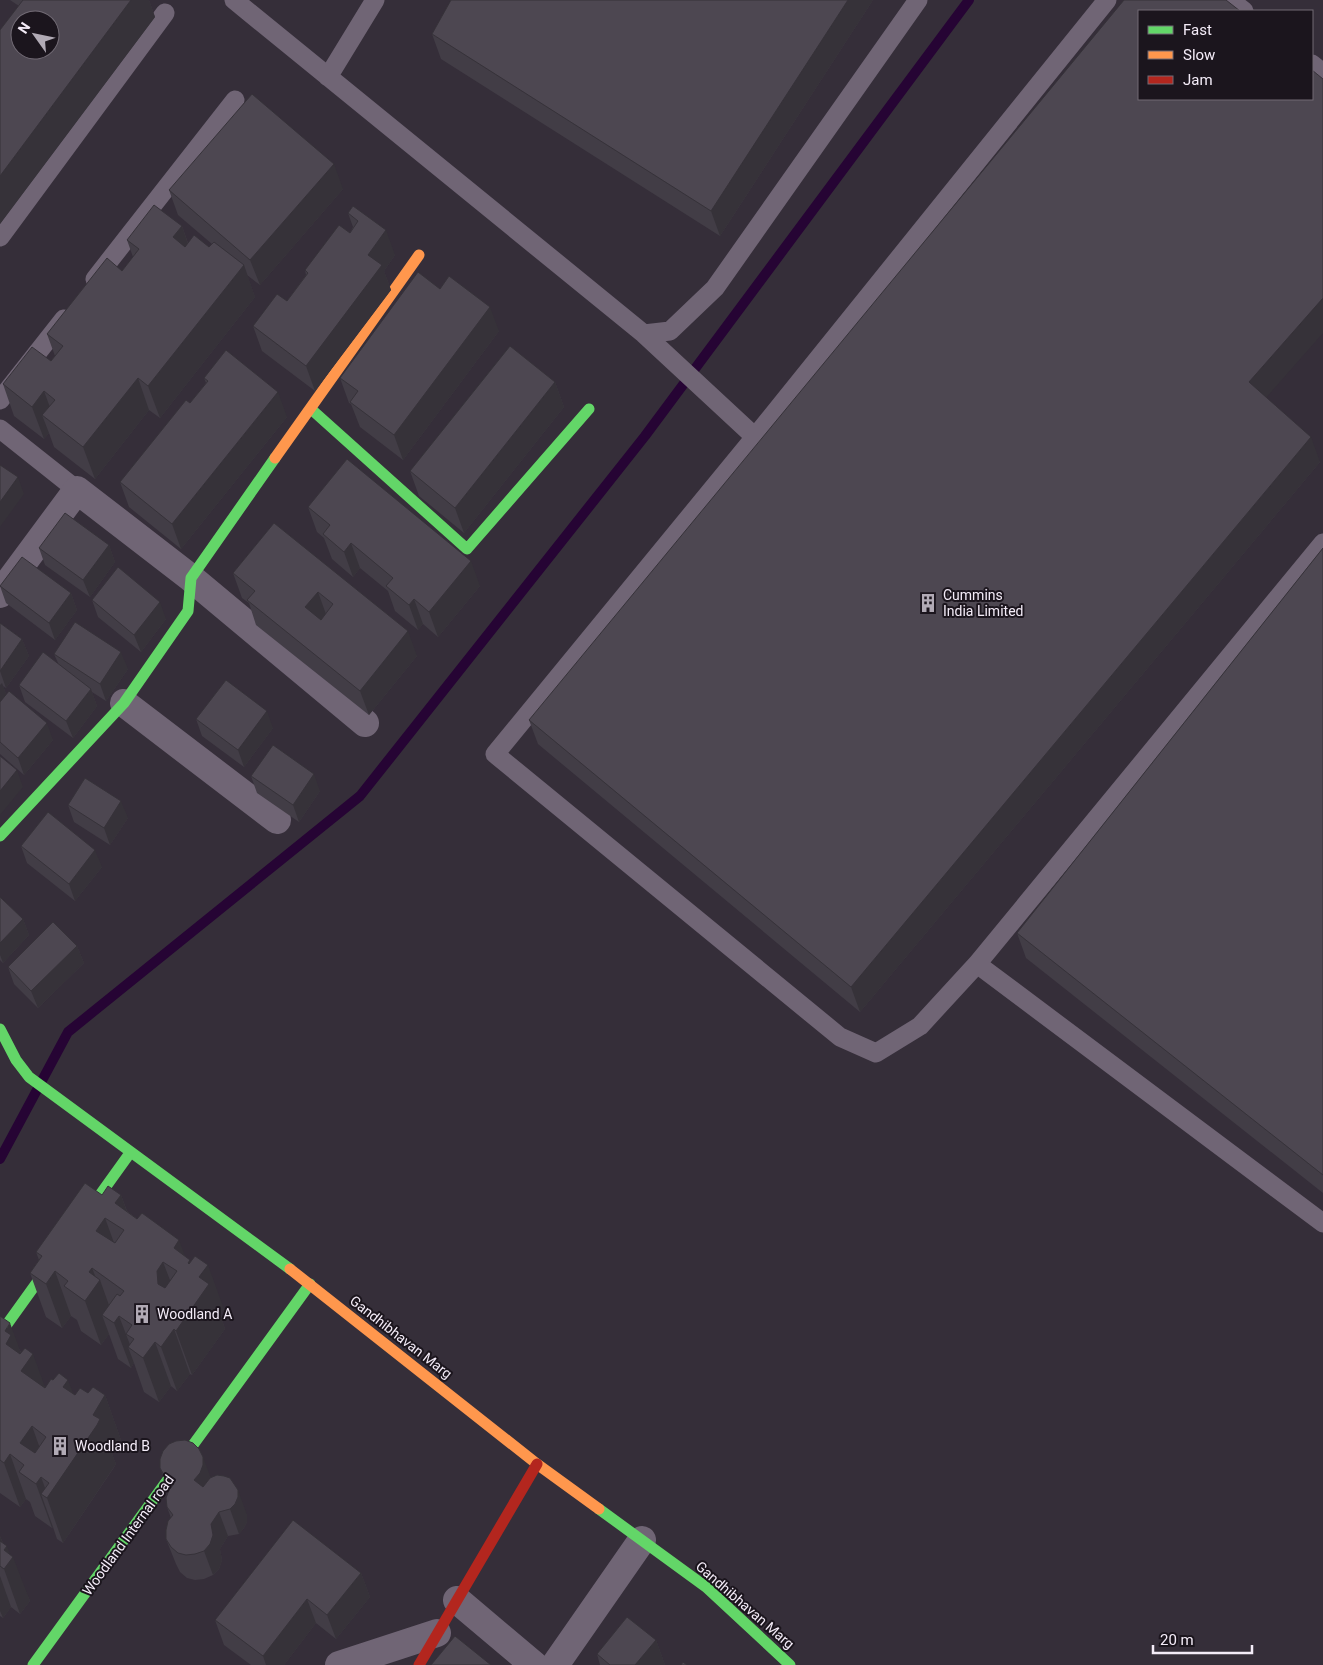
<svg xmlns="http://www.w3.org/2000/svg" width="1323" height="1665" viewBox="0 0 1323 1665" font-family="Roboto,sans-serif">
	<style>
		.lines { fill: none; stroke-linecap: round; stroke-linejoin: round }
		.stream { stroke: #260434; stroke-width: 10 }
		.lane { stroke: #706575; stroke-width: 19 }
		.street { stroke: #706575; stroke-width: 28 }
		.fast { stroke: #63d668; stroke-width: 11 }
		.slow { stroke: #ff974d; stroke-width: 11 }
		.jam { stroke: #b3261e; stroke-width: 11 }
		.wall { fill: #423d46 }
		.shaded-wall { fill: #363239 }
		.building { fill: #4d4751; stroke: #363239; fill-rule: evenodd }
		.labels { text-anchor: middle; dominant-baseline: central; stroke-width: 4; stroke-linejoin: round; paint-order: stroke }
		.poi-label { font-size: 14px; fill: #f4ecf8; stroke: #1b151d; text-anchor: start }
		.street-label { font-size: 14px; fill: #f4ecf8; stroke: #1b151d }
	</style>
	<rect width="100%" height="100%" fill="#352e39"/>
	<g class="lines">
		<!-- stream -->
		<path class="stream" d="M0,1159L68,1032L360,796L645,436L969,0"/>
		<!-- lane -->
		<path class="lane" d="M234,0L644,334L670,331L715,288L918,0
			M1230,0L1244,11
			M1312,64L1323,73
			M328,77L375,0
			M0,237L165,13
			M95,279L235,100
			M644,334L755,437L495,754L840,1037L876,1053L920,1026L977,964L1323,543
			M0,400L64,319
			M0,429L77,490
			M755,437L1107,0
			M977,964L1323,1223"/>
		<!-- street -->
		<path class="street" d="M0,594L77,490L191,578L365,723
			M124,703L277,820
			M457,1600L534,1665
			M339,1665L437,1633
			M555,1665L642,1540"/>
		<!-- fast -->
		<path class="fast" d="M311,409L467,549L589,409
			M0,836L124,703L188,611L191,578L275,458
			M0,1029L16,1060L29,1077L290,1269
			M0,1334L130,1153
			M599,1509L706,1587L790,1665
			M33,1665L310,1284"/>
		<!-- slow -->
		<path class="slow" d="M275,458L419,255
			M290,1269L537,1464L599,1509"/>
		<!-- jam -->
		<path class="jam" d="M419,1665L537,1464"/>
	</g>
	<!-- wall -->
	<path class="wall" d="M10,0H149L155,17L0,224V30L19,6Z
		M451,0H873L720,236L441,59L432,34Z
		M343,189L260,285L247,275L255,297L160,418L149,410L95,479L54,447L49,433L44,439L14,416L3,384L51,361L55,356L47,334L122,271L133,257L127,240L182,226L188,243L209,247L212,244L178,215L169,190Z
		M353,206L395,255L384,271L391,290L315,391L262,351L253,326L287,301L306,275L305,270L350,233L353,227L348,213Z
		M440,289L499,331L403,460L360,427L351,404L349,403L340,378Z
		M204,378L287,417L181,549L129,507L120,482L190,403L206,383Z
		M555,382L564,407L464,533L419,496L410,471Z
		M1266,398L1320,462L860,1012L538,744L529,720Z
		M308,507L480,586L438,637L423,624L418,630L395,611L388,591L360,568L353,577L332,559L324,538L317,532Z
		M274,523L417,656L369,715L256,625L249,603L242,598L233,573Z
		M109,545L115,562L90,597L45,565L39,548Z
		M1323,548V1193L1026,958L1017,933Z
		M0,586L71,593L77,610L55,640L6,603Z
		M92,600L166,619L141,652L98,617Z
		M0,623L22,639L29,656L6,688L3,686L6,694L53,740L24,775L0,754Z
		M54,654L128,669L106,701L92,692L97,706L73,738L25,702L19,685L58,663Z
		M196,719L273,728L244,767L202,736Z
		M251,776L320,791L299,822L257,793Z
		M68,805L128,818L110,845L74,822Z
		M21,846L102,867L75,901L27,863Z
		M0,897L23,919L29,935L3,963L0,960Z
		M77,946L84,963L38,1008L14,984L8,967Z
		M102,1195H121L127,1211L185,1256L191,1262L224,1309L220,1314L225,1329L192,1375L190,1374L177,1391L171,1386L159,1402L144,1392L134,1363L131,1368L118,1359L109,1334L101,1345L81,1331L77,1320L71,1316L62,1328L46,1317L30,1273L39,1260L36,1252Z
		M0,1316L21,1352L45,1387L75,1395L88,1393L105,1395L121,1440L112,1454L116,1464L113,1469L63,1543L57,1539L53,1527L52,1528L35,1516L30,1502L26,1499L20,1507L0,1493Z
		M160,1468L211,1478L247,1515V1522L244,1528L239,1534L228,1536L220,1549L222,1560L219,1569L213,1575L204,1579L195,1580L187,1578L180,1572L176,1564L166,1539L171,1518L167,1507L169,1490Z
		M0,1536L3,1543L10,1555L30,1601L20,1614L11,1607L3,1618L0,1616Z
		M361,1573L370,1597L336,1639L316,1623L284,1665H251L224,1645L215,1620Z
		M656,1640L665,1665H600L597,1654Z"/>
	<!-- shaded-wall -->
	<path class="shaded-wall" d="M131,0H149L155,17L0,224V176Z
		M848,0H873L720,236L711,211Z
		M334,164L343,189L260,285L250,260Z
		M182,226L193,259L173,237Z
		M386,230L395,255L384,271L391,290L315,391L306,366L368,255Z
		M244,265L255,297L160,418L148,386Z
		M1323,298V333L1258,407L1249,382Z
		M490,307L499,331L403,460L394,435Z
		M138,378L149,410L95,479L83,447Z
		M555,382L564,407L464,533L455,508Z
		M44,391L56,424L42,415L49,433L44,439L32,407Z
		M278,392L287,417L181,549L172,524Z
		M1311,437L1320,462L860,1012L851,987Z
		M18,477L24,494L0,527V502Z
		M351,543L360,568L353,577L344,552Z
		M109,545L115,562L90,597L83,580Z
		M471,561L480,586L438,637L429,612Z
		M318,592L327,617L314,632L305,607Z
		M71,593L77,610L55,640L49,623Z
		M414,599L423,624L418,630L409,605Z
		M160,602L166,619L141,652L134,635Z
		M408,631L417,656L369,715L360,691Z
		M22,639L29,656L6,688L0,671Z
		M121,652L128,669L106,701L100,684Z
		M2,683L8,699L0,711V685Z
		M91,689L97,706L73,738L66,721Z
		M267,711L273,728L244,767L238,750Z
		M47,723L53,740L24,775L18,758Z
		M17,770L23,787L0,815V791Z
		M314,774L320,791L299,822L293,805Z
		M121,801L128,818L110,845L104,828Z
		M95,850L102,867L75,901L69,884Z
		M23,919L29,935L3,963L0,955V943Z
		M77,946L84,963L38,1008L31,991Z
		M121,1195L137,1240L115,1203Z
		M105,1218L121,1262L96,1231Z
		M179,1240L196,1285L174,1248Z
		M190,1260L203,1294L199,1277L208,1265L224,1309L220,1314L225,1329L192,1375L176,1331L188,1263Z
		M163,1262L180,1306L158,1284L157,1271Z
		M92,1268L98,1283L100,1280L115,1322L119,1316L132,1350L128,1347L134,1363L131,1368L114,1323L102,1315L109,1334L101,1345L85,1301L89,1272Z
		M55,1271L71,1316L62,1328L46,1284Z
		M10,1323L25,1364L33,1354L49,1398L37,1416L6,1344L5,1331Z
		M174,1329L190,1374L177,1391L161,1347Z
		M155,1342L171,1386L159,1402L143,1358Z
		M68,1380L85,1424L63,1387Z
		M105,1395L121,1440L112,1454L116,1464L63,1543L47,1498L41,1494L53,1527L52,1528L36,1484L20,1443L32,1426L48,1471L41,1477L48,1496L93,1415Z
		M10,1454L26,1499L20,1507L4,1463Z
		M203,1457L212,1481L209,1498L194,1480Z
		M238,1490L247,1515V1522L244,1528L239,1534L230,1509Z
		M219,1512L228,1536L220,1549L222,1560L219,1569L213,1575L204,1551L211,1524Z
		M0,1536L5,1549L7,1546L12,1559L13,1557L30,1601L20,1614L4,1569L0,1566Z
		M361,1573L370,1597L336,1639L327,1615Z
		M0,1576L11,1607L3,1618L0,1611Z
		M307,1599L316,1623L284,1665H266L263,1656Z
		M656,1640L665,1665H635Z"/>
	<!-- building -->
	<path class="building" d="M23,0H131L0,176V30ZM20,20H50V50H20Z
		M451,0H848L711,211L432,34Z
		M1124,0H1226L1240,11H1139V99H1312V70L1323,79V298L1249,382L1311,437L851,987L529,720Z
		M252,94L334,164L250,260L169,190Z
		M154,205L182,226L173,237L185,247L194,235L209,247L214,242L244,265L148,386L138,378L83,447L42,415L55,400L44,391L32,407L3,384L32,347L51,361L63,346L47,334L107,258L122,271L139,249L127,240Z
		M353,206L386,230L368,255L382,265L306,366L253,326L277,294L287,301L308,273L305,270L339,225L350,233L358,221L348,213Z
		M418,272L440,289L449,276L490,307L394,435L350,402L358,391L340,378Z
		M510,346L555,382L455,508L410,471Z
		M226,350L278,392L172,524L120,482L186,400L190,403L208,381L204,378Z
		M347,459L471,561L429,612L414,599L409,605L386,586L393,578L351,543L344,552L323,534L330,525L308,507Z
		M0,465L18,477L0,502Z
		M65,513L109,545L83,580L39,548Z
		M274,523L408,631L360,691L247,600L255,591L233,573ZM318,592L333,604L321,620L305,607Z
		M1323,548V1175L1017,933Z
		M22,557L71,593L49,623L0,586Z
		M118,567L160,602L134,635L92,600Z
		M75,622L121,652L100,684L54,654Z
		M0,623L22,639L0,671Z
		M43,652L91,689L66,721L19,685Z
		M226,680L267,711L238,750L196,719Z
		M9,691L47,723L18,758L0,742V702Z
		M273,745L314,774L293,805L251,776Z
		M0,756L17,770L0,791Z
		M85,778L121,801L104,828L68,805Z
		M48,812L95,850L69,884L21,846Z
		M0,897L23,919L0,943Z
		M53,922L77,946L31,991L8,967Z
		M85,1183L102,1195L108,1186L121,1195L115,1203L137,1219L142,1213L179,1240L174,1248L190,1260L188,1263L189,1264L195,1256L208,1265L199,1277L209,1284L176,1331L174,1329L161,1347L155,1342L143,1358L128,1347L134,1339L126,1334L132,1325L119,1316L114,1323L102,1315L117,1294L120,1296L124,1291L92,1268L89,1272L100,1280L85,1301L64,1286L68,1281L55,1271L46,1284L30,1273L42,1256L36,1252ZM105,1218L124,1230L115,1243L96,1231ZM163,1262L177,1271L165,1288L158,1284L157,1271Z
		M0,1316L10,1323L5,1331L11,1335L6,1344L20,1354L25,1348L33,1354L21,1371L45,1388L51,1379L53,1380L59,1373L68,1380L63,1387L75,1395L80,1388L88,1393L93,1387L105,1395L93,1415L100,1419L97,1425L47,1498L41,1494L49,1483L41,1477L36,1484L19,1472L24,1465L10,1454L4,1463L0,1460ZM32,1426L46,1437L35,1453L20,1443Z
		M185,1440L193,1443L199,1449L203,1457V1465L200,1473L194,1480L203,1487L210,1478L217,1475L224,1476L230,1478L238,1490V1497L235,1504L230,1509L219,1512L211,1524L213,1535L210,1544L204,1551L195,1554L186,1555L178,1553L171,1547L166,1539V1530L168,1521L173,1515L167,1507L166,1498L169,1490L174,1484L164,1475L160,1468V1459L163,1451L169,1444L176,1441Z
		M293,1520L361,1573L327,1615L307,1599L263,1656L215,1620Z
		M0,1541L7,1546L4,1550L13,1557L4,1569L0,1566Z
		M627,1617L656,1640L635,1665H610L597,1654Z
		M455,1636L491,1665H431Z
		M683,1662L687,1665H681Z"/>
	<!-- icons -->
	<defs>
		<g id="building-bare" transform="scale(1.5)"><path d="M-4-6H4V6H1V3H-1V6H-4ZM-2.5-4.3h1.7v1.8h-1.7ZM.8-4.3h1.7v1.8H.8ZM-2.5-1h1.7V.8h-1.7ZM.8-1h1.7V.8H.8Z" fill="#b1aab5" stroke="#1b151d" stroke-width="2.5" paint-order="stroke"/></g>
	</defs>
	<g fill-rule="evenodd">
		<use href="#building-bare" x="928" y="603"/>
		<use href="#building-bare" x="142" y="1314"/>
		<use href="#building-bare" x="60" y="1446"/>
	</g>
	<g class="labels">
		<!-- poi labels -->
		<g class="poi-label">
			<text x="943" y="595">Cummins<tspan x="943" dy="16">India Limited</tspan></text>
			<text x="157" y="1314">Woodland A</text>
			<text x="75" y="1446">Woodland B</text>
		</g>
		<!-- street labels -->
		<g class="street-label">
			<text transform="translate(401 1337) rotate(38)">Gandhibhavan Marg</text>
			<text transform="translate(128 1535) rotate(-54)">Woodland Internal road</text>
			<text transform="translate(745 1605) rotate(41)">Gandhibhavan Marg</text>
		</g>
	</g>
	<!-- legend -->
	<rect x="1138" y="10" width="175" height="90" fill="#1b151d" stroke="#726b75"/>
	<rect x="1148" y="26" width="25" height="8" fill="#63d668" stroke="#726b75"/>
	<text x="1183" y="35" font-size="15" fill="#f4ecf8">Fast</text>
	<rect x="1148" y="51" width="25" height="8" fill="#ff974d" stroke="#726b75"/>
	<text x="1183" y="60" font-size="15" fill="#f4ecf8">Slow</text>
	<rect x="1148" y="76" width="25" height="8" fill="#b3261e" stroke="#726b75"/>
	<text x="1183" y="85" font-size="15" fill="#f4ecf8">Jam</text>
	<!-- north arrow -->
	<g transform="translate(35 35) rotate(303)"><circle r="24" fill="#1b151d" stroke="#726b75"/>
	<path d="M0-4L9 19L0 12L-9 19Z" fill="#b1aab5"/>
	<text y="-8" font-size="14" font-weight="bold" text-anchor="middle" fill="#f4ecf8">N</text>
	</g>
	<!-- scale -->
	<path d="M1153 1645v8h99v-8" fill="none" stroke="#f4ecf8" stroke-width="2.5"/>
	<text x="1160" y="1645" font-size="15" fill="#f4ecf8" stroke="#1b151d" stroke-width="4" paint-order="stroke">20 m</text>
</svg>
